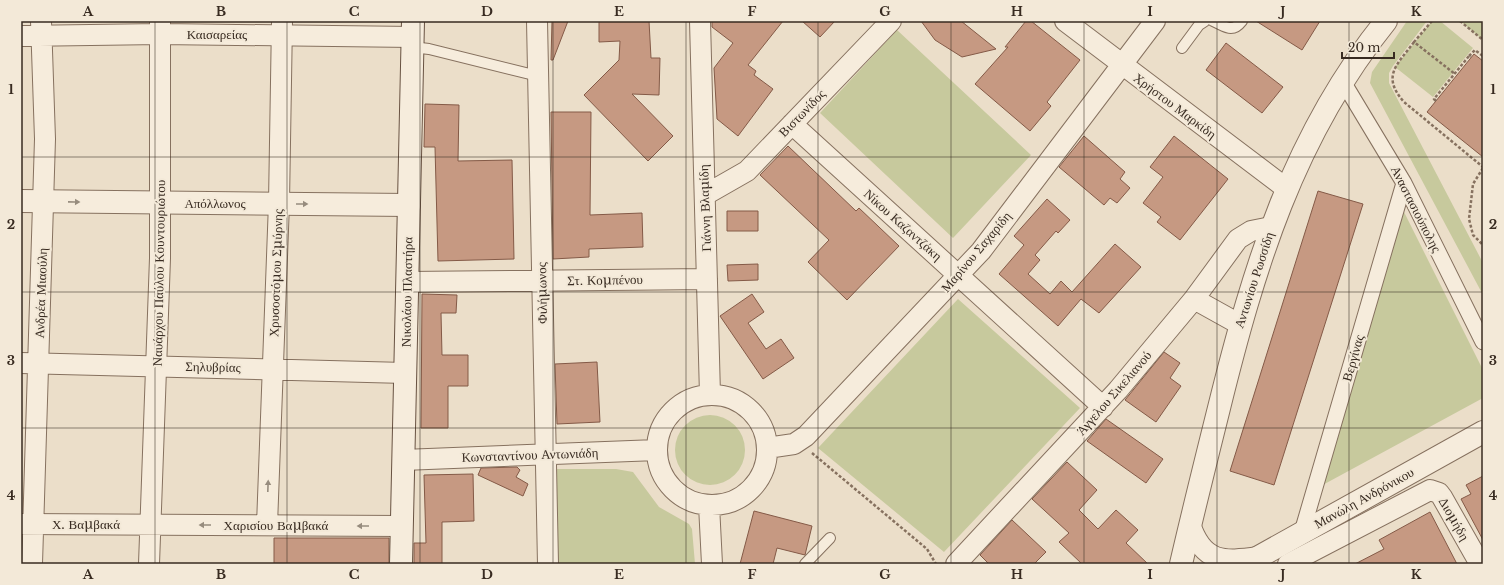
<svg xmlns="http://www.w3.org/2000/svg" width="1504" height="585" viewBox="0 0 1504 585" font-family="'Libre Baskerville',serif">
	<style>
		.green { fill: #c7c99d }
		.building { fill: #c69982; stroke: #845a47 }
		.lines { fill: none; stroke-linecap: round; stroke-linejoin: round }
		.service-casing { stroke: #86715f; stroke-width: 12 }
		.pedestrian-casing { stroke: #86715f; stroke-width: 17 }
		.minor-casing { stroke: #86715f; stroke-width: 22 }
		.tertiary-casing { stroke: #86715f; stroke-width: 24 }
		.secondary-casing { stroke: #685242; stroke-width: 24 }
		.path { stroke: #86715f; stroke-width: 2.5; stroke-dasharray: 3 2; stroke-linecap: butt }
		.service { stroke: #f6ecdc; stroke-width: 10 }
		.pedestrian { stroke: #f6ecdc; stroke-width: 15 }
		.minor { stroke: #f6ecdc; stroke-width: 20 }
		.tertiary { stroke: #f6ecdc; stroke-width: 22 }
		.secondary { stroke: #f6ecdc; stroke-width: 22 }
		.oneway { fill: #978c7e }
		.grid { fill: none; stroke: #382b21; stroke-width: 1; stroke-opacity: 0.55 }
		.labels { text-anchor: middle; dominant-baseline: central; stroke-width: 4; stroke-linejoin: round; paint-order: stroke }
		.street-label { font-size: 13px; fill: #382b21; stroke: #f3e9d8 }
		.neatline { fill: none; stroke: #382b21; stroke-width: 1.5 }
		.grid-label { font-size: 13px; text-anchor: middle; font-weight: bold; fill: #382b21 }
	</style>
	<rect width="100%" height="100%" fill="#ebdec9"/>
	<!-- green -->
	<path class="green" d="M1407,21H1427L1393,66L1389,73V83L1483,263V295L1370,83L1372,72Z
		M1432,21H1440L1473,48L1433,97L1395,67Z
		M1460,21H1483V40Z
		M897,30L1031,155L953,238L820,113Z
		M1404,212L1483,370V398L1319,487Z
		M958,299L1080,408L944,552L818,448Z
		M675 450a35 35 0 1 1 70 0a35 35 0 1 1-70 0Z
		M556,469H616L633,472L659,507L689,524L692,529L695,564H556L553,475Z"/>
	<!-- building -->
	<path class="building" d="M552,21H568L553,60H551Z
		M599,21H649L651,58H660L659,95L632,94L673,136L648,161L584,95L619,60L620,41L599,42Z
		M712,21H783L748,65L756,71L754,75L773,89L738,136L717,119L714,68L733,43L712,27Z
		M802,21H835L820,37Z
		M921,21H961L996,49L962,57L935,40Z
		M1026,21H1031L1080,60L1047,102L1051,106L1030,131L975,84L1008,47H1005Z
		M1256,21H1320L1302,50Z
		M1226,43L1283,87L1262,113L1206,70Z
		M1474,54L1483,61V157L1427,112Z
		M425,104L459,105L458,161L512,160L514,259L438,261L435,147H424Z
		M551,112H591L590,215L642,213L643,247L589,249V257L553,259Z
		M1084,136L1125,172L1120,179L1130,188L1117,203L1110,198L1104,205L1059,167Z
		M1174,136L1228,179L1180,240L1157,222L1161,217L1143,203L1163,177L1150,167Z
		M788,146L856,211L859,208L899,246L847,300L808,262L829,240L760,175Z
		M1318,191L1363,204L1274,485L1230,471Z
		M1047,199L1070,220L1058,233L1056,231L1035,255L1040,260L1028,274L1050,294L1061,281L1072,292L1115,244L1141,267L1099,313L1081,299L1058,326L999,274L1024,245L1014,236Z
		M727,211H758V231H727Z
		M758,264V280L728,281L727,265Z
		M422,294L457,295L456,313H441L442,355H468V386H448V428H421Z
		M752,294L764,312L748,323L766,349L781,339L794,358L763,379L720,316Z
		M1164,352L1180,363L1170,378L1181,386L1156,422L1125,400Z
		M597,362L600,422L557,424L555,364Z
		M1106,419L1163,459L1146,483L1087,441Z
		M1067,462L1097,490L1079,510L1098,529L1116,510L1138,530L1126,543L1148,564H1082L1059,542L1069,533L1032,499Z
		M517,467L520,470L516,477L528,484L523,496L478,475L481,468Z
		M473,474L474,521L442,522V564H414V543H426L424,475Z
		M1483,476V540L1461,499L1471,494L1466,485Z
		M754,511L812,526L805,555L777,548L773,564H740Z
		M1430,512L1457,564H1355L1384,549L1379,540Z
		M1012,520L1046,552L1034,564H989L980,555Z
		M274,538H389V564H274Z"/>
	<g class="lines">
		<!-- service casing -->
		<g class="service-casing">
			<path id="service" d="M1213,21C1225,26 1232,34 1242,21
				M412,47L429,49L538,76
				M1182,48L1199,25L1205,21
				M805,564L830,538"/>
		</g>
		<!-- pedestrian casing -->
		<g class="pedestrian-casing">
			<path id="pedestrian" d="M1342,80L1404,183L1483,342
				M1302,532L1404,183"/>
		</g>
		<!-- minor casing -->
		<g class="minor-casing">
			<path id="minor" d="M537,21L548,564
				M700,21L710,395
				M1065,21L1287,189
				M21,36L160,34L413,37
				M792,124L1103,407
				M705,195L747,171L891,21
				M407,282L707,279
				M1194,299L1239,324
				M21,363L405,373
				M657 450a55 55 0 1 1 110 0a55 55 0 1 1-110 0Z
				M767,448L794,444L806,436L981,251L1155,21
				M403,460L657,450
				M709,505L712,564
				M21,524L402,526
				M1190,524C1203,563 1223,562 1259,557
				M267,525L279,203L282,21
				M32,564L45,139L41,21
				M149,564L160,258V21
				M956,564L1118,390L1194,299L1238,239L1251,231L1271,227
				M1288,564L1430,490L1439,493L1442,497L1480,564"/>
		</g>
		<!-- tertiary casing -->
		<g class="tertiary-casing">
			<path id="tertiary" d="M21,201L409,205
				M1181,564C1193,512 1206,460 1219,408C1254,267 1293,136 1386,21
				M1246,564L1483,432"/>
		</g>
		<!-- secondary casing -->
		<g class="secondary-casing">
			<path id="secondary" d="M401,564L413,21"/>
		</g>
		<!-- path -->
		<path class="path" d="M1432,21L1414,42L1455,74
			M1460,21L1483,40
			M1414,42C1397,65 1381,76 1404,102L1483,167
			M1469,56L1475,50L1483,56
			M1436,101L1434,99L1469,56L1471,57
			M1483,168L1473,184L1469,219L1473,235L1483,245
			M812,453L927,549L936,564"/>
		<!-- service -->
		<use href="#service" class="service"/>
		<!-- pedestrian -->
		<use href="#pedestrian" class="pedestrian"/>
		<!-- minor -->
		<use href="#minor" class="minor"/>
		<!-- tertiary -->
		<use href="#tertiary" class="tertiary"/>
		<!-- secondary -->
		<use href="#secondary" class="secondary"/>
	</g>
	<!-- one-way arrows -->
	<defs><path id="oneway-solid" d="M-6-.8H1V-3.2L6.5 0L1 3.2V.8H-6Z"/></defs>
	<g class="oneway">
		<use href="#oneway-solid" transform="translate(74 202) rotate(1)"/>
		<use href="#oneway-solid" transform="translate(302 204)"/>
		<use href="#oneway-solid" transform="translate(268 486) rotate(-88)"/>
		<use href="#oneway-solid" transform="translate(205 525) rotate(-180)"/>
		<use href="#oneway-solid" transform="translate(363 526) rotate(-180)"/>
	</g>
	<!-- grid -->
	<path class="grid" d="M155,21V564M287,21V564M420,21V564M553,21V564M686,21V564M818,21V564M951,21V564M1084,21V564M1217,21V564M1349,21V564M21,157H1483M21,292H1483M21,428H1483"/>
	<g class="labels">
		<!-- street labels -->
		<g class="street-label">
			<text x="217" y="34">Καισαρείας</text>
			<text transform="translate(1175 106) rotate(37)">Χρήστου Μαρκίδη</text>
			<text transform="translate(802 113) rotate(-46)">Βιστωνίδος</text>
			<text x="215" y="203">Απόλλωνος</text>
			<text transform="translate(705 208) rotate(-92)">Γιάννη Βλαμίδη</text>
			<text transform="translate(1416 209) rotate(63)">Αναστασιούπολης</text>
			<text transform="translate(903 225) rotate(42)">Νίκου Καζαντζάκη</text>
			<text transform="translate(976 252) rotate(-50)">Μαρίνου Σαχαρίδη</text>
			<text transform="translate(159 273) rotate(-89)">Ναυάρχου Παύλου Κουντουριώτου</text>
			<text transform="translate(276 273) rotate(-88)">Χρυσοστόμου Σμύρνης</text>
			<text transform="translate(605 280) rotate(-1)">Στ. Κομπένου</text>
			<text transform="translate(1254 280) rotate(-72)">Αντωνίου Ρωσσίδη</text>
			<text transform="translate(407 292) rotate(-89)">Νικολάου Πλαστήρα</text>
			<text transform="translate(41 293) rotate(-88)">Ανδρέα Μιαούλη</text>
			<text transform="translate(542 293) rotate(-91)">Φιλήμωνος</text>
			<text transform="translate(1353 358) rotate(-74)">Βεργίνας</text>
			<text transform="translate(213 367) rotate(1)">Σηλυβρίας</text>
			<text transform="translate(1114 393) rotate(-49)">Άγγελου Σικελιανού</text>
			<text transform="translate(530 455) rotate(-2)">Κωνσταντίνου Αντωνιάδη</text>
			<text transform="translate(1364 498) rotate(-29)">Μανώλη Ανδρόνικου</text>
			<text transform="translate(1454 519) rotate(60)">Διομήδη</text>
			<text x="86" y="524">Χ. Βαμβακά</text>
			<text x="276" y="525">Χαρισίου Βαμβακά</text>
		</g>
	</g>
	<!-- border -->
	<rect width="1504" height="585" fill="none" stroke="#f3e9d8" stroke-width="44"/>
	<!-- scale -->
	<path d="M1342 52v6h52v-6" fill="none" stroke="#382b21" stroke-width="2"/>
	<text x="1348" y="52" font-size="12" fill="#382b21" stroke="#f3e9d8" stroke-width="3" paint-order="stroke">20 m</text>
	<rect x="22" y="22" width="1460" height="541" class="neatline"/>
	<g class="grid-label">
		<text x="88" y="16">A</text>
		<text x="221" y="16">B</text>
		<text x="354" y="16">C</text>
		<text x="487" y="16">D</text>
		<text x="619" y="16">E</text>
		<text x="752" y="16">F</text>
		<text x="885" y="16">G</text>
		<text x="1017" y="16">H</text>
		<text x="1150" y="16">I</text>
		<text x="1283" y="16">J</text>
		<text x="1416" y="16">K</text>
		<text x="11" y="94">1</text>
		<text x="1493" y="94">1</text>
		<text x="11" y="229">2</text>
		<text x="1493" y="229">2</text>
		<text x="11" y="365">3</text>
		<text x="1493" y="365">3</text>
		<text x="11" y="500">4</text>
		<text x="1493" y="500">4</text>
		<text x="88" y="579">A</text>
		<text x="221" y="579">B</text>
		<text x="354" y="579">C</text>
		<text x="487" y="579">D</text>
		<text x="619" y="579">E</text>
		<text x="752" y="579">F</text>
		<text x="885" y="579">G</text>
		<text x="1017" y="579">H</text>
		<text x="1150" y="579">I</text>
		<text x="1283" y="579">J</text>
		<text x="1416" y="579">K</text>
	</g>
</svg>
